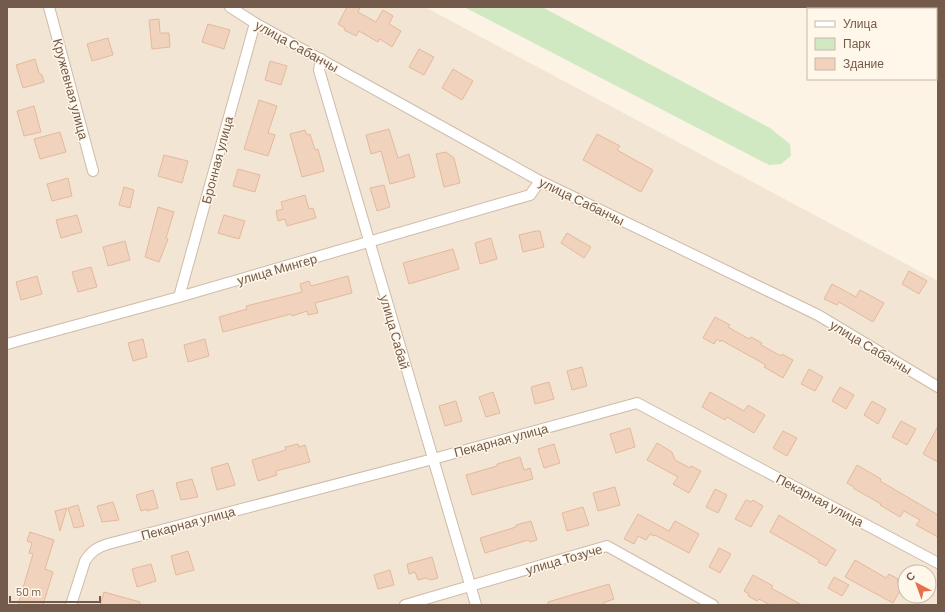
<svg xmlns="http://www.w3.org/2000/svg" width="945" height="612" viewBox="0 0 945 612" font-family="Barlow,sans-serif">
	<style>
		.residential { fill: #f3e5d3; fill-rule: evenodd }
		.green { fill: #d1e9c3 }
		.building { fill: #f1d2bc; stroke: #e3b99d }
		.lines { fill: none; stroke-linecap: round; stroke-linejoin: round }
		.minor-casing { stroke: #cdbbab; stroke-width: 12 }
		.minor { stroke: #fff; stroke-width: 10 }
		.labels { text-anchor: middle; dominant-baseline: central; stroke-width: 3; stroke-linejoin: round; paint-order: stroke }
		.street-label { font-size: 13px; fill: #745a4a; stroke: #fff7ea }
	</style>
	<rect width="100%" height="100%" fill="#fcf3e4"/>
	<!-- residential -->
	<path class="residential" d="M7,7H425L938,281V605H7ZM905,572H929V596H905Z"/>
	<!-- green -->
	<path class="green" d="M464,7H542L770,128L790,144L791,156L781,164L769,165Z"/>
	<!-- building -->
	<path class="building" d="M347,7H360L358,12L376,22L383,10L393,16L389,24L401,31L392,47L380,39L378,42L359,31L356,36L344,30L345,28L338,24Z
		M159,19L160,33H169L170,47L152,49L149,20Z
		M208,24L230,30L224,49L202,42Z
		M108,38L113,55L92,61L87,44Z
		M419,49L434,57L424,75L409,67Z
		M35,59L39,73L42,75L44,82L23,88L16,65Z
		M270,61L287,66L281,85L265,80Z
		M453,69L473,81L462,100L442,88Z
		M259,100L277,106L268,133L275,135L268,156L244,149Z
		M34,106L41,132L24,136L17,111Z
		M389,129L398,158L409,154L415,177L390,184L381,151L371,154L366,135Z
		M305,130L307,135L310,134L315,150L318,149L324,171L302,177L290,134Z
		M60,132L66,152L40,159L34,139Z
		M597,134L620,146L617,150L653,170L641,192L583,160Z
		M446,152L454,158L460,183L444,187L436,154Z
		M164,155L188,161L182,183L158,176Z
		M238,169L260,175L255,192L233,186Z
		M68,178L72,196L52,201L47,184Z
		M384,185L390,207L377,211L370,188Z
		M124,187L134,190L130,208L119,205Z
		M305,195L309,209L313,208L316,218L287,226L285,219L278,221L276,211L283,209L281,202Z
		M158,207L174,212L166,238L168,239L159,262L145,257Z
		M77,215L82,232L61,238L56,220Z
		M224,215L245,221L239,239L218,233Z
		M536,231H540L544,247L523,252L519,235Z
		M567,233L591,247L584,258L561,243Z
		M491,238L497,259L480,264L475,243Z
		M125,241L130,260L108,266L103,247Z
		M453,249L459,269L409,284L403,263Z
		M91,267L97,287L78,292L72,272Z
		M909,271L927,281L919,294L902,284Z
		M37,276L42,294L21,300L16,282Z
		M348,276L352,293L315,303L318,313L308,315L307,311L292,316L291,314L223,332L219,317L247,309L246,306L302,292L300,284L309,281L311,286Z
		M832,284L856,297L860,290L884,303L873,322L839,302L837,305L824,299Z
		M715,317L730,325L728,327L749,339L751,337L762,343L761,345L781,356L782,354L793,360L783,378L764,367L766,365L721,340L720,342L717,339L714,344L703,338Z
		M143,339L147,357L133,361L128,343Z
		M205,339L209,356L188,362L184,345Z
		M582,367L587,386L572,390L567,371Z
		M809,369L823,377L815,391L801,384Z
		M549,382L554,399L535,404L531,387Z
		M840,387L854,395L846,409L832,401Z
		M493,392L500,413L486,417L479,397Z
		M710,392L744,411L748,405L765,415L754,433L727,417L725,420L702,407Z
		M456,401L462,421L445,426L439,406Z
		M872,401L886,409L878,424L864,415Z
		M901,421L916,429L907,445L892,437Z
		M938,426V462L923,454Z
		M630,428L635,447L616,453L610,434Z
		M783,431L797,438L787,456L773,448Z
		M657,443L672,452L675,460L690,468L691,466L701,471L689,493L673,484L678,477L647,460Z
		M298,444L299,447L305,445L310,462L276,471L277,475L258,481L252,460L286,450L285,447Z
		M554,444L560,463L544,468L538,449Z
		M520,457L524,470L530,468L533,479L472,495L466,475L497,466V464Z
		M228,463L235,485L217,490L211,468Z
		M857,465L881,479L880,481L938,515V537L916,525L920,520L904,511L900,517L880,505L881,504L853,488L854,487L847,483Z
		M192,479L198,497L181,500L176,483Z
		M615,487L620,505L598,511L593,493Z
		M715,489L727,495L718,513L706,507Z
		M153,490L158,508L147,511V509L141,511L136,495Z
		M746,500L751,502L753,500L763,506L751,527L735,519Z
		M113,502L119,520L102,522L97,506Z
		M78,505L84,526L74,528L68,508Z
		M583,507L589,525L567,531L562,513Z
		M67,508L60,531L55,511Z
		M638,514L669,531L675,521L699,534L689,553L655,535L654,536L650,534L646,540L638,536L634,544L624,539Z
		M779,515L836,550L826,566L818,562L819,560L770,532Z
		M531,521L537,540L530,542L528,540L485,553L480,538L516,527V525Z
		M30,532L54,540L45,569L53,572L43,605H18L33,554L29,553L32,543L27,541Z
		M719,548L731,554L720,573L709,567Z
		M188,551L194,570L176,575L171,556Z
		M432,557L438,578L431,580L426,578L418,580L415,572L409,574L407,564Z
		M855,560L886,578L889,574L898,579L897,582L903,585L893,603L845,577Z
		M151,564L156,581L137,587L132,569Z
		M390,570L394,585L378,589L374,575Z
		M753,575L773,586L771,588L802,605H770L759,599L757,601L748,596L749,594L744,591Z
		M834,577L849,585L842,596L828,588Z
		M609,584L614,599L603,603L604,605H548V602Z
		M104,592L140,602V605H100Z"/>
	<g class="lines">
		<!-- minor casing -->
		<g class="minor-casing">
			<path id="minor" d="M49,7L93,171
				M230,7L255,23L540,181L818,315L938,387
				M321,59L319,70L476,605
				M179,297L255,23
				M7,344L179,297L530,195L540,181
				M71,605L85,561C91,551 98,547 108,544L433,459L637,403L938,563
				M405,605L607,546L713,605"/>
		</g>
		<!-- minor -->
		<use href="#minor" class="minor"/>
	</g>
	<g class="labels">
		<!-- street labels -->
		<g class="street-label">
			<text transform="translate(297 46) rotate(29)">улица Сабанчы</text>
			<text transform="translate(71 89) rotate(75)">Кружевная улица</text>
			<text transform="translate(217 160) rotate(-75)">Бронная улица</text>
			<text transform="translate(582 201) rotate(26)">улица Сабанчы</text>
			<text transform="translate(277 269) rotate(-16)">улица Мингер</text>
			<text transform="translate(395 332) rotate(74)">улица Сабай</text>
			<text transform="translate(871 347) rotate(31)">улица Сабанчы</text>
			<text transform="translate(501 440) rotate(-15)">Пекарная улица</text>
			<text transform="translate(820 500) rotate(28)">Пекарная улица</text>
			<text transform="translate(188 523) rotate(-15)">Пекарная улица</text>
			<text transform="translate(564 559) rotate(-16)">улица Тозуче</text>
		</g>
	</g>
	<!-- border -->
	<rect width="945" height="612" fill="none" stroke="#745a4a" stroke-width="16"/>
	<!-- legend -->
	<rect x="807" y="8" width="130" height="72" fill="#fff7ea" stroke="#c7b8aa"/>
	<rect x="815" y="21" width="20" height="6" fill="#ffffff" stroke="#c7b8aa"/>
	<text x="843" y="28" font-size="12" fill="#745a4a">Улица</text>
	<rect x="815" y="38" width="20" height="12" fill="#d1e9c3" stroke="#c7b8aa"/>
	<text x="843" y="48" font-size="12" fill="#745a4a">Парк</text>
	<rect x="815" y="58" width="20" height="12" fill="#f1d2bc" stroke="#c7b8aa"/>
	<text x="843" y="68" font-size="12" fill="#745a4a">Здание</text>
	<!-- north arrow -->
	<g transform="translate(917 584) rotate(319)"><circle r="19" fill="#fff7ea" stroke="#c7b8aa"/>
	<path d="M0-3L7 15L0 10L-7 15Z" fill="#e4714b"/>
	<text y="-6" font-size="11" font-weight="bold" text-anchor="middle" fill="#745a4a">С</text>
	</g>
	<!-- scale -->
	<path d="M10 596v6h90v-6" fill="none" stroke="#745a4a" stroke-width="2"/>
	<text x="16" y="596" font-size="12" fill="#745a4a" stroke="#fff7ea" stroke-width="3" paint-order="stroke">50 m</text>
</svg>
